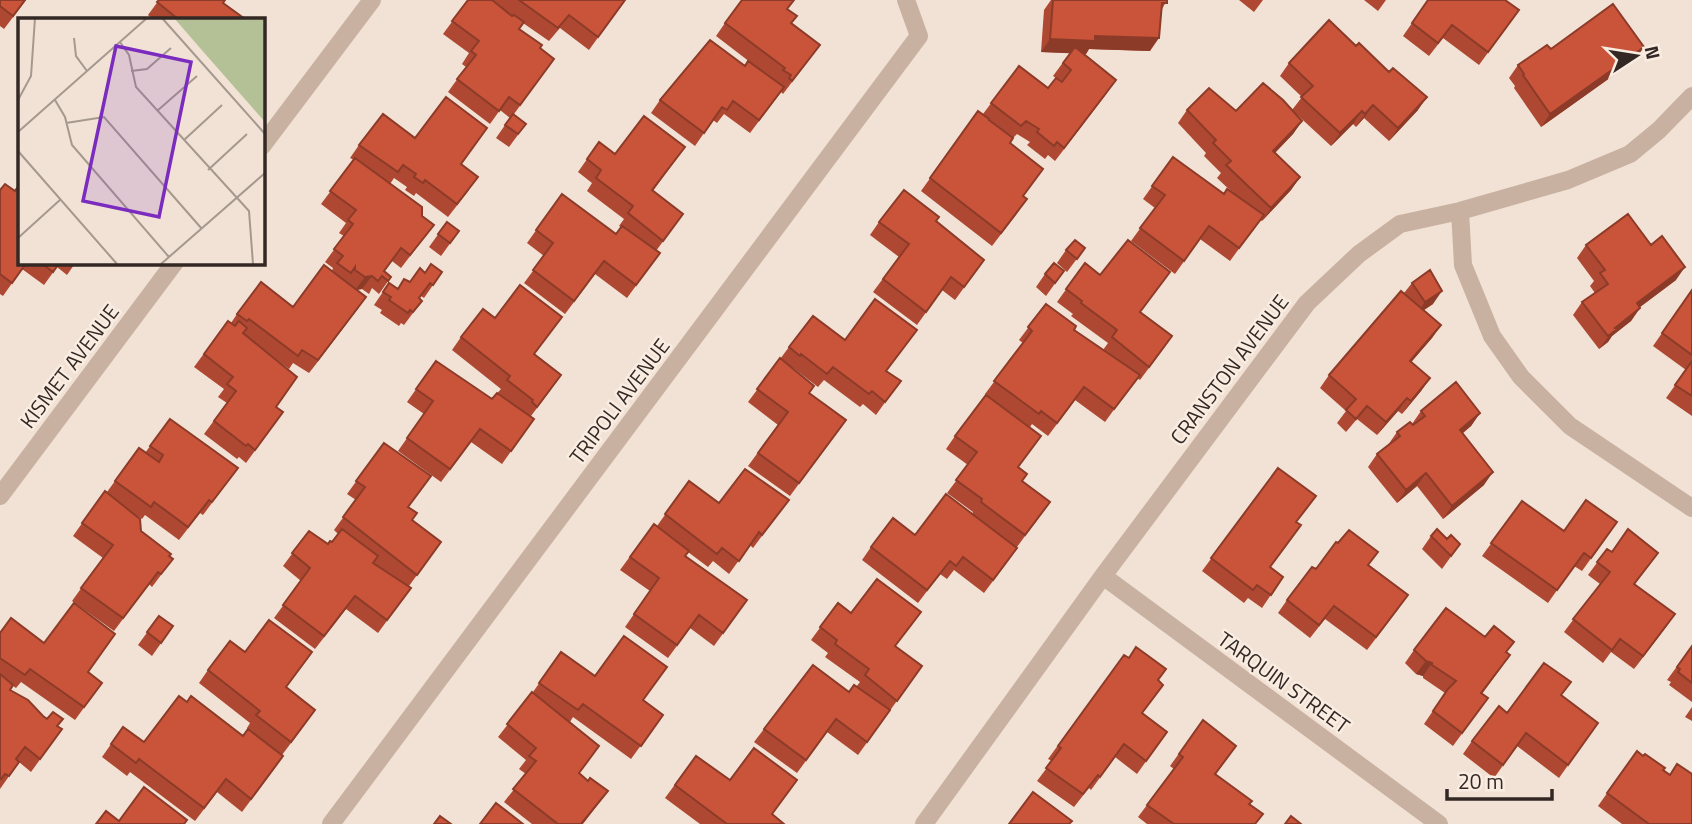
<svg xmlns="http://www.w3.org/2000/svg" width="1692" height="824" viewBox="0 0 1692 824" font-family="'Titillium Web',sans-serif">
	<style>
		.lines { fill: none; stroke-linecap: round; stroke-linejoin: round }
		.street { stroke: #c9b1a1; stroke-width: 18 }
		.wall { fill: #ae4832 }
		.shaded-wall { fill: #8d3b29 }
		.building { fill: #ca543a; stroke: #8d3b29; stroke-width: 2 }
		.labels { text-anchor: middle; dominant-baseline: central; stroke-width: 5; stroke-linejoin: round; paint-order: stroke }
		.street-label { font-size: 21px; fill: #332824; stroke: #f9ece1 }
		.inset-road { fill: none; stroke: #a5988e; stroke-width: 2 }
		.view { fill: #7b2cbf; fill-opacity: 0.15; stroke: #7b2cbf; stroke-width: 3.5 }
		.inset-edge { fill: none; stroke: #332824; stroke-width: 3.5 }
	</style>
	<rect width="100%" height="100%" fill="#f1e2d5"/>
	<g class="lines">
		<!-- street -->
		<path class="street" d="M262,146L372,0
			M1460,211L1463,265L1492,336L1521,377L1570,426L1692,508
			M0,496L175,262
			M1103,576L1439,824
			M331,824L919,36L906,0
			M924,824L1103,576L1307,303L1359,254L1400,224L1460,211L1568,180L1630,154L1659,130L1692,96"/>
	</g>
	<!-- wall -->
	<path class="wall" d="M0,0H26L4,29L0,26Z
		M159,0L223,3L245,19H152L148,15Z
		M468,0H625L589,50L560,28L549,41L523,23L519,29L540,49L554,59L514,114L526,124L509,147L496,138L510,118L500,110L490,124L448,92L466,67L462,64L469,53L443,34Z
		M1051,0H1167L1161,11L1150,51L1089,49L1086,54L1082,53L1107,93L1055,161L1048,155L1045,159L1027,145L1030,142L1017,134L1012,139L1010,143L1023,196L1018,212L992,246L921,191L978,111L983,114L1019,66L1048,88L1056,78L1053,76L1070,53L1041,52L1044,10Z
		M1239,0H1263L1254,12Z
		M1364,0H1386L1378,11Z
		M1428,0L1519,10L1479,65L1443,38L1429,56L1403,36Z
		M787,9L792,24L820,45L783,94L781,92L750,133L724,114L717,123L713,120L695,146L651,113L660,100L745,66L763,72L716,36L725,23Z
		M1551,49L1635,60L1541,127L1514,88L1515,86L1509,78L1518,65Z
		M1289,63L1418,110L1389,141L1364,118L1356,127L1353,124L1331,146L1292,110L1302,97L1280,76Z
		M1187,110L1236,111L1302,121L1293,134L1275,153L1300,177L1291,190L1262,221L1260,220L1230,261L1200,239L1175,274L1131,241L1155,208L1143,199L1173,157L1224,194L1233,193L1217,178L1221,173L1204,156L1206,153L1178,123Z
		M415,138L461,164L469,190L448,217L416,193L414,196L405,190L407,187L394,178L390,184L422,216L424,238L401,268L392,261L384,271L391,277L379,294L372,288L369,294L362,289L357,290L366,297L309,373L293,363L289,369L269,354L276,407L283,412L246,463L239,457L237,459L204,434L227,403L218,397L224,389L194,367L228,321L231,323L237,314L293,307L332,271L333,268L325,262L344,236L339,233L346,223L321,204L354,160L350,158L359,145Z
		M599,142L615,154L685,147L653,191L683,214L656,251L660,253L627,298L595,274L565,314L524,283L544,256L527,243L562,194L616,234L621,227L619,226L624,219L587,191L592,183L578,172Z
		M0,190L19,262H76L67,275L57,267L44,285L22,269L3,296L0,294Z
		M936,221L984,260L955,300L942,290L917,325L873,292L899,257L870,235L879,222Z
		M447,222L459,231L441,256L429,247Z
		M1586,245H1651L1676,280L1640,307V308L1631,321L1612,336L1608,342L1599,349L1573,315L1582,302L1595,293L1590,286L1594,281L1577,258Z
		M1085,248L1067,272L1057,263L1066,250Z
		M1085,263L1140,312L1163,349L1140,380L1137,378L1105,422L1075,400L1048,436L1032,424L1030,427L985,394L1023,343L1019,340L1046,304L1074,330L1103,350L1108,343L1071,316L1073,314L1057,302Z
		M1064,271L1046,296L1036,287L1045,274Z
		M442,272L424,298L421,296L419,298L422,301L404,325L401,323L399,326L380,313L382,310L374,305L389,283L397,289L425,273Z
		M1412,283L1433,304L1424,310L1441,325L1432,338L1411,362L1430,378L1421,391L1402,414L1398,411L1377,435L1357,419L1346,432L1337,423L1346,411L1320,388L1329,375L1404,293Z
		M1692,290V416L1666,398L1686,370L1653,346Z
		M562,317L534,355L552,388L531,416L534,419L502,464L471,442L441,482L398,451L424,414L407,402L436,361L492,399L501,389L452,350L461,337L495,318Z
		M789,347L887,371L891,394L876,415L863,404L860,407L824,380L818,387L792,367L836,433L790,496L748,466L778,425L748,402Z
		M1421,411L1480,413L1471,426L1462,434L1484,485L1443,519L1417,486L1397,503L1368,467L1377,454L1388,445L1397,432L1412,424Z
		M170,419L238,468L203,515L200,513L179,540L145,515L142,519L132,513L141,531L173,559L152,587L149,584L114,631L72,601L103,558L73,536L105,491L107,492L115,481L145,453Z
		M955,436L1018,467L1022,481L1050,502L1017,547V548L1008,561L984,593L954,570L947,579L940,574L918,603L862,560L871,547L915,535L972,514L973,512L947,493L968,465L946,449Z
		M384,443L408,507L412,520L441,542L409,586L411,588L378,633L346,609L315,649L274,618L301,581L283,566L309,531L328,544L332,542L338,534L334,530L356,500L347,494Z
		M1278,468L1297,523L1270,567L1283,577L1262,608L1248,598L1244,603L1202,571Z
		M689,481L719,503L779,513L753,548L750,545L729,574L713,561L708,567L688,552L686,556L747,600L714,646L690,628L668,658L625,627L650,591L620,570L654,524L657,526Z
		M1522,501L1564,531L1617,522L1582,571L1574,566L1548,603L1482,556Z
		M1431,536L1460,544L1442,569L1422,549Z
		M1607,549L1612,552L1658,553L1635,584L1675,614L1634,669L1611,652L1603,663L1564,632L1600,584L1588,575Z
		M1369,565L1399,608L1367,650L1325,619L1310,638L1278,613L1287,600L1316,569Z
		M838,603L851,613L912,625L895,646L922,666L858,755L827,732L797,773L754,742L764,729L849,692L856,687L860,682L825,657L828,653L811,640Z
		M159,616L173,626L152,656L138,645Z
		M0,633L44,643L102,683L75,720L21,682L16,688L13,686L10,690L43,716L62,729L31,772L19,762L0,789Z
		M1485,637L1506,653L1501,668L1482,694L1488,698L1453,746L1424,724L1445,693L1423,678V676L1416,674L1405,663L1414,650Z
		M1692,646V702L1669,685L1671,682L1667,680Z
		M561,652L595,676L643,701L663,715L631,759L573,717L570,722L599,746L579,773L588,781L608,791L583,824H532L504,802L526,774L519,769L526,760L498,737L533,692Z
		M1124,655L1158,681L1142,713L1167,732L1137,774L1115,757L1091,790L1089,788L1074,807L1037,781L1052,761L1048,759Z
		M208,670L286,687L306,723L282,755L274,769L242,812L217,792L195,821L130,772L127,776L102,757L123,727L144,742L187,702L243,736L248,729L247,728L250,723L199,683Z
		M1561,696L1598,723L1559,778L1517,746L1494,778L1463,754L1472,741L1507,713Z
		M1692,707V721L1685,717Z
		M1203,720L1236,746L1216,774L1255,824H1147L1138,817L1174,769L1170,766Z
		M1637,751L1670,775L1692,824H1622L1598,806Z
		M696,756L772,815L784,824H700L665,798Z"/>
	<!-- shaded-wall -->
	<path class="shaded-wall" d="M1095,36L1159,38L1150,51L1089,49L1086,54L1041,52L1050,39Z
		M1644,47L1635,60L1541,127L1550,114Z
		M1427,97L1418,110L1389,141L1398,128Z
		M1373,105L1364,118L1356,127L1365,114Z
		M1362,111L1353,124L1331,146L1340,133Z
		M1302,121L1293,134L1264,164L1273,151Z
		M1300,177L1291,190L1262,221L1271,208Z
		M1685,267L1676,280L1628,316L1637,303Z
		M372,276L362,289L355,290L365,277Z
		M1442,291L1433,304L1416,315L1425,302Z
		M366,297L357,310L309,373L318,360Z
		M1640,308L1631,321L1612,336L1608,342L1599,349L1615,328Z
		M1441,325L1432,338L1401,374L1410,361Z
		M1430,378L1421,391L1402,414L1411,401Z
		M1407,398L1398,411L1377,435L1386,422Z
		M1480,413L1471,426L1450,443L1460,430Z
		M1493,472L1484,485L1443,519L1452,506Z
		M1426,473L1417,486L1397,503L1406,490Z
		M1675,614L1666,627L1634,669L1643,656Z
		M1426,661L1432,663L1423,676L1416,674Z"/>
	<!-- building -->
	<path class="building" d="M0,0H25L13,16L0,6Z
		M159,0H225L223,3L245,19H178L157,2Z
		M468,0H492L512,16L514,15L524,22L519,29L542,45L540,48L554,59L520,105L509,97L499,111L457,79L476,55L471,51L479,41L452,21Z
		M519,0H625L598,37L569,15L558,28Z
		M742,0H794L787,9L797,16L791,23L820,45L792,81L789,78L791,75L783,70L785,68L725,23Z
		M1053,0H1167V3H1162L1159,38L1095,36V41L1050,39Z
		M1428,0H1505L1519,10L1488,52L1452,25L1438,43L1412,23Z
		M1613,4L1644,47L1550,114L1523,75L1524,74L1518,65L1547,45L1551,49Z
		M1329,20L1356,46L1359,43L1389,72L1393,68L1427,97L1398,128L1373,105L1365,114L1362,111L1340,133L1301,97L1313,86L1289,63Z
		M710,40L745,66L748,61L784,87L759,120L733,101L727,110L722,107L704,133L660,100Z
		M1075,47L1116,80L1064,148L1057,142L1054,146L1037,132L1039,129L1026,121L1021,126L991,103L1019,66L1048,88L1056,78L1062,82L1071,70L1063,63Z
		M1263,83L1283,100L1302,121L1273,151L1300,177L1271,208L1226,165L1231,161L1213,143L1216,140L1187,110L1209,88L1236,111Z
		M446,97L487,128L461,164L478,177L457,204L425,180L423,183L414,177L416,174L403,165L398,172L359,145L383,114L415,138Z
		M978,111L989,119V120L1013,138L1010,143L1043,169L1023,196L1027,199L1001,233L930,178Z
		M513,114L526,124L518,134L505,125Z
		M644,116L685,147L652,190L683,214L663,241L628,213L633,206L596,178L601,170L587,159L599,142L615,154Z
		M1173,157L1224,194L1227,189L1264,215L1239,248L1209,226L1184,261L1140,228L1165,195L1152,186Z
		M355,158L422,207V216L434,225L410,255L401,248L384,271L391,277L388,281L382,276L378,281L372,276L365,277L355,270V267L351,273L337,263L343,256L334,249L353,224L348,220L356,210L330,191Z
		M5,184L15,191L19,185V262H27L12,283L0,274V190Z
		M904,190L939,217L936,221L984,260L964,287L951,277L926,312L883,279L909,244L879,222Z
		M562,194L616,234L622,226L660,253L636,285L604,261L574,301L533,270L553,243L536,230Z
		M1628,214L1651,245L1662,236L1685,267L1637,303L1640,308L1615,328L1617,329L1608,336L1582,302L1608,284L1600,273L1605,270L1586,245Z
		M447,222L459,231L450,243L438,234Z
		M1075,240L1085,248L1077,259L1066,250Z
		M1128,240L1170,272L1140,312L1172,336L1149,367L1112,337L1117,330L1081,303L1082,301L1066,289L1085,263L1100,275Z
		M40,262H60L53,272Z
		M1054,263L1064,271L1055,283L1045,274Z
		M431,264L442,272L433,285L430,283L419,298L422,301L413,312L410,310L408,313L389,300L391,297L383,292L389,283L398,289L404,279L410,282L420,268L425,273Z
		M324,265L366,297L318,360L302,350L298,356L249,319L247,321L237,314L261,282L293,307Z
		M1430,270L1442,291L1425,302L1412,283Z
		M520,285L562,317L534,354L561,375L537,407L532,402L533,400L507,380L510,376L461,337L483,309L495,318Z
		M1692,290V355L1662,333Z
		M1401,291L1441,325L1410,361L1430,378L1411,401L1407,398L1386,422L1367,406L1356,419L1346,410L1356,399L1329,375Z
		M875,299L917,330L886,371L901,381L885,402L872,391L869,394L833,367L827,374L801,354L800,356L789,347L813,316L845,340Z
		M1046,304L1076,326L1074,330L1140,375L1114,409L1084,387L1057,423L1041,411L1039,414L994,381L1032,331L1028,327Z
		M228,321L235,326L239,321L247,328L243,333L297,377L276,407L283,412L255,450L248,444L246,446L214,421L236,391L227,384L233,377L204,354Z
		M780,358L814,386L809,393L846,420L799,483L758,453L788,412L757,389Z
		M436,361L492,399L497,393L534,419L511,451L480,429L450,469L407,438L433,401L416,389Z
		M1692,361V396L1675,385Z
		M1456,382L1480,413L1460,430L1493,472L1452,506L1426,473L1406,490L1377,454L1400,436L1397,432L1410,422L1413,425L1425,416L1421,411Z
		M986,395L1041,436L1018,467L1027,474L1022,481L1050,502L1025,535L981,502L982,499L956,480L977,452L955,436Z
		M170,419L238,468L212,502L209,500L188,527L154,502L151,507L115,481L139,448L159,462L163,455L150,446Z
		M384,443L431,476L408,507L417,513L412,520L441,542L417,575L343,517L365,487L356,481Z
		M1278,468L1316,496L1296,522L1301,525L1270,567L1283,577L1271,595L1257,585L1253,590L1211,558Z
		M745,469L789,500L762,535L759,532L739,561L722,548L717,554L665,514L689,481L719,503Z
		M105,491L140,519L141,531L171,554L169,556L173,559L161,574L158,572L123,618L81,588L113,545L82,523Z
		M946,494L1017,548L993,580L963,557L956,566L950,561L927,590L871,547L893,518L915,535Z
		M1586,500L1617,522L1591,558L1584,553L1557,590L1491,543L1522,501L1564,531Z
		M654,524L689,551L685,556L747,600L723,633L699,615L677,645L634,614L659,578L630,557Z
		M342,529L378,556L373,563L411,588L387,620L355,596L324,636L283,605L310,568L292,553L309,531L328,544L330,541L332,542Z
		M1437,529L1447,539L1451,535L1460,544L1451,556L1431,536Z
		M1628,529L1658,553L1634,584L1675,614L1643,656L1620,639L1612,650L1573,619L1610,572L1597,562L1607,549L1612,552Z
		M1349,530L1378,552L1368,565L1408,595L1376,637L1334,606L1319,625L1287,600L1312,567L1316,569L1336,542L1338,543Z
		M877,579L921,612L895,646L922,666L897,701L865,675L869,669L835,644L837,640L820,627L838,603L851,613Z
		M74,603L115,634L88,672L102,683L84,707L30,669L25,675L0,658V633L11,618L44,643Z
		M1446,608L1485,637L1494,626L1514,642L1506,652L1510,655L1481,693L1488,698L1462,733L1433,711L1448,689L1456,681L1432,665V663L1426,661L1414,650Z
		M159,616L173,626L161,643L147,632Z
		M269,620L312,652L286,687L315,710L291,742L256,715L260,711L208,670L230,641L245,652Z
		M624,636L667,667L643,700L663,715L641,746L583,704L578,710L539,683L561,652L595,676Z
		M1692,646V683L1678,672L1680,669L1677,667Z
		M1136,647L1166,669L1158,680L1163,685L1142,713L1167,732L1146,761L1124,744L1100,777L1098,775L1083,794L1046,768L1061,748L1058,746L1124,655L1129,658Z
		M1544,663L1571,682L1561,695L1598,723L1568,765L1526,733L1503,765L1472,741L1499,706L1507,713Z
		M813,665L849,692L854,685L890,710L867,742L836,719L806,760L764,729Z
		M0,674L13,685L10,690L28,700L43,716L47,719L53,712L63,719L57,726L62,729L40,759L25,747L16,759L19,762L9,776L5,774L1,779L0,778Z
		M532,692L599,746L579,773L588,781L590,778L608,791L581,824H558L513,789L536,761L529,756L536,748L507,724Z
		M179,696L187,702L191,696L243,736L248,729L283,756L251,799L226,779L204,808L139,759L136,763L111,744L123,727L144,742Z
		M1203,720L1236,746L1215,774L1252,801L1249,804L1263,814L1255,824H1174L1147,805L1183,757L1179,754Z
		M754,748L797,780L772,814L784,824H727L675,785L696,756L730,780Z
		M1637,751L1643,756L1645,754L1665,768L1663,770L1670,775L1677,764L1692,774V824H1649L1607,793Z
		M144,787L187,820L184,824H96L106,811L119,821Z
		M1033,792L1072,821L1069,824H1009Z
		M496,803L523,824H480Z
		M440,816L451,824H434Z
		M1291,816L1301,824H1285Z"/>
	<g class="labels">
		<!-- street labels -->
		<g class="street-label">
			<text transform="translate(69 366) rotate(-53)">KISMET AVENUE</text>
			<text transform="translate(1229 369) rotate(-53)">CRANSTON AVENUE</text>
			<text transform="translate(619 401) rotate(-53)">TRIPOLI AVENUE</text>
			<text transform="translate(1284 682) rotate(36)">TARQUIN STREET</text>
		</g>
	</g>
	<!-- overview -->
	<g transform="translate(18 18)">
		<rect width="247" height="247" fill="#f1e2d5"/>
		<path d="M156,0H247V104L182,30Z" fill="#b4c095"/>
		<path class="inset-road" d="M144,0L247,116M56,20L58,38L69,53M102,24L111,37L118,69L231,193L235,246M113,53L129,51L153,30M0,82L13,58L17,0M37,82L47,99L54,127L151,239M139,93L179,58M48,105L86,99L184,211M0,114L129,0M166,122L204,87M0,133L99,246M190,152L229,116M0,220L43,181M143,246L247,155"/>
		<path class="view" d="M98,28L173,44L141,199L65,183Z"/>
		<rect width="247" height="247" class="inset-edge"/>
	</g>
	<!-- north arrow -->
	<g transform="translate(1636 56) rotate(78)" stroke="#f9ece1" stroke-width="5" paint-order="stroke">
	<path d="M0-5L12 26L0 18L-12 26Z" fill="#332824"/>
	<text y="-10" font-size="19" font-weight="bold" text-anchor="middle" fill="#332824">N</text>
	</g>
	<!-- scale -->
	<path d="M1447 789v10h105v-10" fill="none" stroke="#332824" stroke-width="3.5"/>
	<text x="1458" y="789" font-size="21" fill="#332824" stroke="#f9ece1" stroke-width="5" paint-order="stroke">20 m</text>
</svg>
